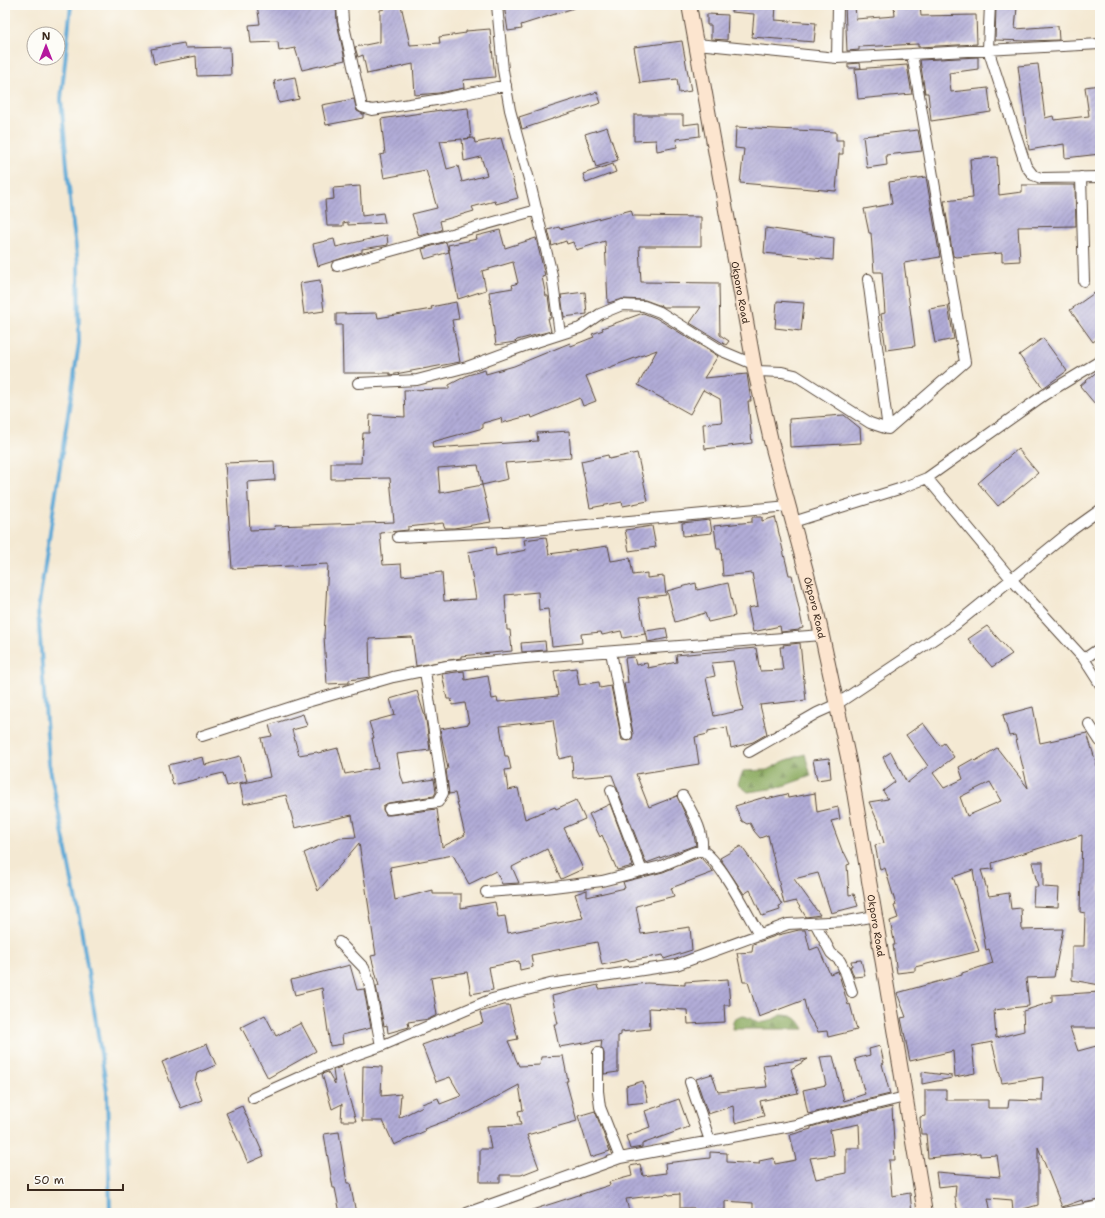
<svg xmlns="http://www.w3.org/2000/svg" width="1105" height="1218" viewBox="0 0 1105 1218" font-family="'Shantell Sans',sans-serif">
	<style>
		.forest { fill: url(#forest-firs); stroke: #62693d }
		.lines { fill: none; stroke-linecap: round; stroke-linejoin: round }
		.stream { stroke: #5ea9d6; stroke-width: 4 }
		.building { fill: url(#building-hatch); fill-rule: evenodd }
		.minor-casing { stroke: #574739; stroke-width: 12 }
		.secondary-casing { stroke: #574739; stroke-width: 16 }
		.minor { stroke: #fff; stroke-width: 10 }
		.secondary { stroke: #fce5cf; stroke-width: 14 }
		.labels { text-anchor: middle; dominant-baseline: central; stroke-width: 3; stroke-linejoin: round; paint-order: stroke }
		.street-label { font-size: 10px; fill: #3b2a1e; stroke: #fdfcf7 }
	</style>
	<defs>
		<pattern id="forest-firs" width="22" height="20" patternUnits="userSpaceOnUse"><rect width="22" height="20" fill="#88a85c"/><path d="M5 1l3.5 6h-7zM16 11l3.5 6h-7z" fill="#70894b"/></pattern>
		<pattern id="building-hatch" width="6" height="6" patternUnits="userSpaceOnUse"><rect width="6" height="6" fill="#b1acd7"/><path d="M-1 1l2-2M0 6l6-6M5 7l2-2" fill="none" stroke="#918cae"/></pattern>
	</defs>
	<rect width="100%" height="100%" fill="#fdfcf7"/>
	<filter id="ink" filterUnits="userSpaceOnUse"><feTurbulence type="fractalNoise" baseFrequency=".025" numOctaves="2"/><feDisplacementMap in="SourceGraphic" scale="8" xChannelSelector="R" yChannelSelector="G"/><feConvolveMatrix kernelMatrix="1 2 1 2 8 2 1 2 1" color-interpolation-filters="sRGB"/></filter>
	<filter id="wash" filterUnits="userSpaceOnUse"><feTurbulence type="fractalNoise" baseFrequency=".012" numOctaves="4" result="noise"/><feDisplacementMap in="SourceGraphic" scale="16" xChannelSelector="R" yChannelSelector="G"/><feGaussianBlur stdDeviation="0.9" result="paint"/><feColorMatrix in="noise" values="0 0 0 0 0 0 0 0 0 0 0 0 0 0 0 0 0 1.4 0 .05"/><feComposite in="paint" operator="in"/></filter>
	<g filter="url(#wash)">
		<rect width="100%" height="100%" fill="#f4e9d3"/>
		<!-- forest -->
		<path class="forest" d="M805,754L811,776L777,788L748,792L738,784L743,771L767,770L784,761Z
			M781,1015C794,1015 798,1018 804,1029H732L733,1021C746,1011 747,1019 759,1022C766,1024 775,1018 781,1015Z"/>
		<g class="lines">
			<!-- stream -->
			<path class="stream" d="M71,5L61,99L71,209L78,263L79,343L38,610L49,763L80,922L107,1091L110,1213"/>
		</g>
		<g id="blocks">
			<!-- building -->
			<path class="building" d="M257,5H336L337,22L345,60L302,70L295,48L279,51L278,42L251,43L249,25L260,24Z
				M383,5H401L410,45L440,43L439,37L466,33V31L490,29L495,77L463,80L464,88L439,93L415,95L413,64L367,74L363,55L358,57L355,47L380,42V10L384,9Z
				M504,5H576L577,7L521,25L522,29L508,31Z
				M732,5H776L775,20L816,23L814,42L752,37L754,14L731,12Z
				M845,5H855L856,19L895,16L894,5H920L921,16L976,15L977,44L918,47V44L859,47V50L847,51Z
				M996,6L1017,7L1015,29L1058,26L1059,40L1026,41L995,40Z
				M707,14L728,15L727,40L711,39V25H707Z
				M682,41L691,91L679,93L677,79L640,83L634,47Z
				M184,43L185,48L230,47L231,75L197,76L196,56L154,64L151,49Z
				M978,57V69L949,73L951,92L988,88L991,112L931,121L928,93H925L920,60Z
				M860,63L861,68H848V64Z
				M1038,64L1045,118L1053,116L1054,120L1089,116L1085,87L1100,85V154L1065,158L1064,144L1029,150L1018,66Z
				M907,65L912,94L858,99L855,69Z
				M295,77L299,99L279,103L274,81Z
				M597,92L601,103L522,129L519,117Z
				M354,99L357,111L363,114V118L326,125L322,105Z
				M468,108L471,138L464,139L474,138L475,143L501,138L518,198L496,204L495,201L472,207L474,211L440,221L442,230L419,236L412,214L437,208L426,170L384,178L380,155L385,154L381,119L441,110V111ZM462,139L464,161L481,157L487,175L462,182L458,166L447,169L440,141Z
				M634,115H683V125L699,123L700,136L676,139L677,147L657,151L656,140L634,141Z
				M607,127L618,160L596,167L585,134Z
				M736,127L836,132V140H843V154H839L836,191L740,183L744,149L735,148Z
				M918,130L922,151L886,155L887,165L867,168L863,136Z
				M997,157L999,195L1022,192V185H1075L1076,226L1018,227L1020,261L1002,262V253L956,257L953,256L944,201L973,198L970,159Z
				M613,164L616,172L586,183L583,174Z
				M926,177L940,257L904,263L915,346L886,350L881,314L885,313L882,272H874L871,233H869L864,209L892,204L889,182Z
				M360,186L362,216L383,213L385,223L348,225V222L343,223V226H327L325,200L334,199L333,188Z
				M631,210L633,216L701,217V246H639L641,282L719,283L720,335L729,341L726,345L690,323L701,307H664L645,300L622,299L608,303L605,241L576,250L573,242L567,244L566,241L552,246L548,230L559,227L560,229Z
				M766,228L834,238L833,260L764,253Z
				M500,230L505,248L536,238L545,276L542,277L546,296H548L551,318H548L551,331L517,340L515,342L496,345L489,292L513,288L512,285L518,283L513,262L482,271L486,290L458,299L448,245L477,239L476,236Z
				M387,235L388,245L362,249V252L318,266L313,244L334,239L336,247Z
				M446,242L449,252L425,259L422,249Z
				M320,280L324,311L304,314L300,283Z
				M1100,289V337L1093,342L1070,310Z
				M585,292L587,314L564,317L561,295Z
				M777,301L804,303L801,331L775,328Z
				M456,302L459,319L452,320L460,362L390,375V373H343L342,325H336V314L377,313L378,318L432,309L431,307Z
				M948,306L954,339L935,343L929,309Z
				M643,313L656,318L718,356L704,378L747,374L751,401H748L752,443L705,449L703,424L722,422L720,399L703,390L690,414L638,385L657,350L586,376L596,401L583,406L580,398L532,418L531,415L502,423L501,418L483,423V428L432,442L433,448L538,441L537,433L569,431L571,458L505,463L508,479L482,485L491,522L454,528H445L443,523L408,527V530L380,533L383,565L401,564L402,576L442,572L444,601L476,599L468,552L495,547L496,556L526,550L524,540L546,537L549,554L608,546L611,561L630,558L633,575L647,573V578L664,576L666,595L638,598L645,634L623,638L621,631L602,635L601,632L581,634L582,643L552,646L548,609L539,610L538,592L505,595L507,630H510L512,651L461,656V658L416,666L412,637L369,639L370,677L349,680V683L327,684L324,636L328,564L232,569L225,463L274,461L275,480L247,482L250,530L275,529L274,526L394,522L390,478L331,479V463H361L363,433H369L370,415L405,417L404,390L449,389V385L468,375L485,370L486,374L514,366L570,343L571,346L594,337L592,334L603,330L602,328ZM478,465L482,485L440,493L438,468Z
				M1043,338L1067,371L1043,388L1019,355Z
				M1100,369V410L1080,386Z
				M844,415L860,428L861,443L790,447L789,419Z
				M1018,449L1038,473L998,506L978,483Z
				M637,453L648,501L623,506L622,502L590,508L581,461L608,455L609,459Z
				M752,517H762V521L775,517L789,575H792L803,628L799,629V630L781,632L780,626L753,632L748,608L758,606L752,573L723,576L721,549H717L714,526L752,522Z
				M710,520L712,533L683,536L682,523Z
				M652,526L656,547L629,551L625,530Z
				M696,583L697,590L728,583L735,616L708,622L705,613L675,622L667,591Z
				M987,626L1012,654L992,667L968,639Z
				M666,628L668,638L648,642L646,631Z
				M545,641L546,650L522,652L521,643Z
				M800,643L806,700L760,705L767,734L753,742L731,748L727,727L708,731V734L695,737L699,764L636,774L649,807L677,796L693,831L696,845L646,863L612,775L573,778L572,756L559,759L553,720L500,726L505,756H508L511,769L505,770L508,790L518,788L525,819L555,807L556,809L576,800L585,819L564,828L583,869L561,879L547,849L512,867L519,883L502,884L496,871L469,884L453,855L390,867L395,900L433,890V894H461V908L495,902L498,917L505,916L508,933L583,918L575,894L587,890V897L625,888L623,882L663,872L700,857L714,872L671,888L674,896L636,906L641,934L690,927L692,950L673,956L664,959L663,955L629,961L628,959L602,965L597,942L531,955L533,967L520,970L519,961L489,967L493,990L471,994L467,972L431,978L437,1015L429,1019L408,1022L409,1027L388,1033L387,1025L384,1026L376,986H379L371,956L376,955L359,843L318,891L304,853L338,838L356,837L352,815L295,828L286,795L244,804L240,784L270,777L261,738L272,736L269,725L303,714L307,726L292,730L299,755L317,752L318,753L338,748L345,774L378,768L372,738H374L369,722L395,715L390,699L417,691L426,720L430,750L397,754L401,776L404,784L434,779L436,792L434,796L388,803L383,806V810L386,815H390L437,809L442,847L465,835L455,793L449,794L446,770L448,769L440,729L469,724L465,703L452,705L451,699H447L442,674L464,671L465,680L488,676L492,699L497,698L498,702L558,696L554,671L576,668L579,685L599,682L600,688L611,686L621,736L622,740L628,741L632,740L633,734L624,683H628L625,658L634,657L636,665L647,663L648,668L677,662L676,655L756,648L760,671L783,670L780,647H784L783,645ZM733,661L743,710L714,716L706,678L715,676L712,663Z
				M1033,707L1040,743L1087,733L1097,766L1100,765L1097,840H1100V985L1072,980V946H1084L1085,913L1080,912L1082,835L992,863L993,869L981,870L989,896L1009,893L1011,909L1021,908L1022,930L1063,929L1054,977L1026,978L1029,1006L994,1010L996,1038L1024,1031L1023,1011L1052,1002V995L1100,992V1028H1070L1078,1051L1100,1045V1200L1083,1203L1082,1200L1062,1207L1038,1147V1205L1013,1212L1012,1200L988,1198L991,1213H958L955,1197L956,1185L938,1187L936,1172L1000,1177L997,1155L980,1156V1153L928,1158L926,1134H921L920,1117L925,1116V1090H946V1100H988V1108H1008L1009,1100L1042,1101L1043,1077L1002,1083L992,1042L972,1046L975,1073L955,1077L953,1051L910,1061L901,1018L906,1017L897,993L962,975V973L993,963L989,949L986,950L973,870L953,877L979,951L915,967V971L897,973L893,945H895L890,921L898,918L894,906L896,905L885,868L880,870L875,845L884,843L878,822L869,802L888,799L883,791L895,782L883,757L891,752L907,783L928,766L906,735L923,723L940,746L944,743L954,757L933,773L944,788L963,779L959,767L973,759L975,761L997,748L1028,788L1015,735L1009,736L1003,715ZM990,782L1001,801L967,816L960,797Z
				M240,756L247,781L227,786L223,773L173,785L168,765L203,757L205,765Z
				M829,758L831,778L817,780L813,760Z
				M815,793L817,812L838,807L840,819L831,821L843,853L844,852L850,864L847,865L849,895L854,894L858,906L831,913L818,873L794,879L820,915L806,917L796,901L784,904L768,835L760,838L754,831L750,823L747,824L742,821L735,806L765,797L766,799L787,794L788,798Z
				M610,804L633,866L617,870L602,835L600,837L589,814Z
				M741,846L776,894L782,905L779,906L780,910L762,916L750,890L744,894L720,858Z
				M1032,862H1043V887L1059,888L1058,907L1033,906L1034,887H1038Z
				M799,930H805L810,950L818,947L830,974L838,971L848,1005L850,1004L857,1030L828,1037L827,1031L818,1032L807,1013L804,1000L759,1017L748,982H743L737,953L752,952L753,944L778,935Z
				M861,960L865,976L854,977L850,966H852L851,961Z
				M350,965L357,990L364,989L371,1028L342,1035L343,1044L330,1046L322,988L295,995L291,980Z
				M728,979L730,1005H724L725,1022L688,1024L687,1010L649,1008L650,1029L621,1032V1035L618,1036V1072L604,1074V1053L601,1047L602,1040L559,1047L554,1024H558L552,996L598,985L599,989L647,983L685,985V982Z
				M504,1005H509L518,1039L508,1041L519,1066L540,1065L541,1057L563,1056L568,1081H566L577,1121L527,1135L539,1168L521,1175H500V1182H480V1149H491L487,1126L521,1125L518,1111L523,1110L519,1085L469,1112L424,1129L425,1131L394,1145L383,1121H362L363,1066L382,1067L381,1096L401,1094L399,1118L423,1106L422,1104L438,1098L440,1104L461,1096L450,1077L436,1082L422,1045L483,1023L480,1012Z
				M265,1015L276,1036L301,1023L316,1051L268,1078L241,1027Z
				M207,1044L216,1065L197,1073L195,1082L202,1100L181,1108L162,1062Z
				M880,1046L884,1063L882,1064L890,1094L808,1114L803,1090L826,1085L820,1057L833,1056L844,1101L865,1094L855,1059L870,1055L869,1049Z
				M808,1059L791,1069L798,1093L760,1101L764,1116L735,1123L733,1106L708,1114L696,1079L712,1074L718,1092L767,1087L763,1065Z
				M341,1067L350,1101L356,1121H341L342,1104L332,1109L322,1074L328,1072L335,1084L333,1070Z
				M922,1072L952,1076V1078L922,1084Z
				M643,1081L648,1102L627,1104L626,1086Z
				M679,1099L689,1127L642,1144V1147L630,1149L626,1136L650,1127L645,1111Z
				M242,1106L264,1156L248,1163L226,1113Z
				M892,1107L895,1160H889L892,1196L910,1193L912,1213H884V1211L773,1213L753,1212V1203L725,1201V1210H710L709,1213H694V1208H680V1194L669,1195L668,1194L626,1199L629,1211L620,1213H530L529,1211L610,1185L609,1182L632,1176L630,1166L640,1164L643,1176L666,1173L665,1163L710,1158V1152L727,1153V1162L760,1164L759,1161L774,1158L775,1164L796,1160L790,1135L811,1129V1127L824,1123ZM859,1124L860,1148H846V1173L816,1179L810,1158L834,1155L830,1130Z
				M595,1111L610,1151L591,1157L578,1116Z
				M339,1132L347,1183H350L356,1213H340L335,1188H333L324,1134Z"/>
		</g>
	</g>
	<g filter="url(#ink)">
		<use href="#blocks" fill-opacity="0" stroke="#574739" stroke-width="1"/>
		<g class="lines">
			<!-- minor casing -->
			<g class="minor-casing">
				<path id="minor" d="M342,5L343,21L362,107L372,110L442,99L506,85
					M497,5L503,70L510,110L530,183L552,275L560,334
					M990,5L988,49L1026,166L1033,175L1041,178L1100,177
					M697,44L837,58L1100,44
					M837,58L838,5
					M1081,177L1084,281
					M337,266L537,210
					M868,279L888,429
					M755,371L782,372L795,375L870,423L888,429L965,362L912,54
					M358,383L417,380L467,367L524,346L580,328L600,314L622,305L644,306L660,312L722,351L753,364
					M927,478L1012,580L1084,659L1100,684
					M793,522L899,489L927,478L1044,395L1100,361
					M398,537L523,531L788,506
					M611,652L627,735
					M1084,659L1100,648
					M1089,724L1100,741
					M202,736L304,703L393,677L447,666L525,658L822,635
					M749,752L817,713L837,704L955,625L1072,530L1100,510
					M611,790L642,871
					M683,796C692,813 704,830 702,850
					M389,809L438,802L443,793L425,671
					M486,892L545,888L602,881L661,866L692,853L702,850C722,863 746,912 759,934
					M815,923L831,953L840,961L845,971L852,992
					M339,942L364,968L369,982L381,1046
					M598,1053V1091L600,1107L620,1158
					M690,1082L710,1141
					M253,1098L324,1066L381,1046L492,999L550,984L676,965L788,924L848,921L875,916
					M467,1213L620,1158L796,1125L822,1117L905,1097
					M1065,1213L1100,1206"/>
			</g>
			<!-- secondary casing -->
			<g class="secondary-casing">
				<g id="secondary">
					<path id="s1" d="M689,5L755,371L771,441L816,608L849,762L925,1213"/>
				</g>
			</g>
			<!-- minor -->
			<use href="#minor" class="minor"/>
			<!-- secondary -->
			<use href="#secondary" class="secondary"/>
		</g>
	</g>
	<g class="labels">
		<!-- street labels -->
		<g class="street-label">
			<text stroke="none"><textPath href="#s1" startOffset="292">Okporo Road</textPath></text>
			<text stroke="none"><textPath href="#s1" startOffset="616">Okporo Road</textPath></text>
			<text stroke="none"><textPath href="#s1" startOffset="940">Okporo Road</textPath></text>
		</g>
	</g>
	<!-- margin -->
	<rect width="1105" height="1218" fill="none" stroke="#fdfcf7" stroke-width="20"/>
	<!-- north arrow -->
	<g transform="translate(46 46)"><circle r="19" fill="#fdfcf7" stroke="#afa8a0"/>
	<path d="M0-3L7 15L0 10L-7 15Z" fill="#b5179e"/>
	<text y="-6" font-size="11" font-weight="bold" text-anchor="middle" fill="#3b2a1e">N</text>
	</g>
	<!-- scale -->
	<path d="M28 1184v6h95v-6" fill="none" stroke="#3b2a1e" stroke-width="2"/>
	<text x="34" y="1184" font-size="12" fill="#3b2a1e" stroke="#fdfcf7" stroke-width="3" paint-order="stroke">50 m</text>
</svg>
